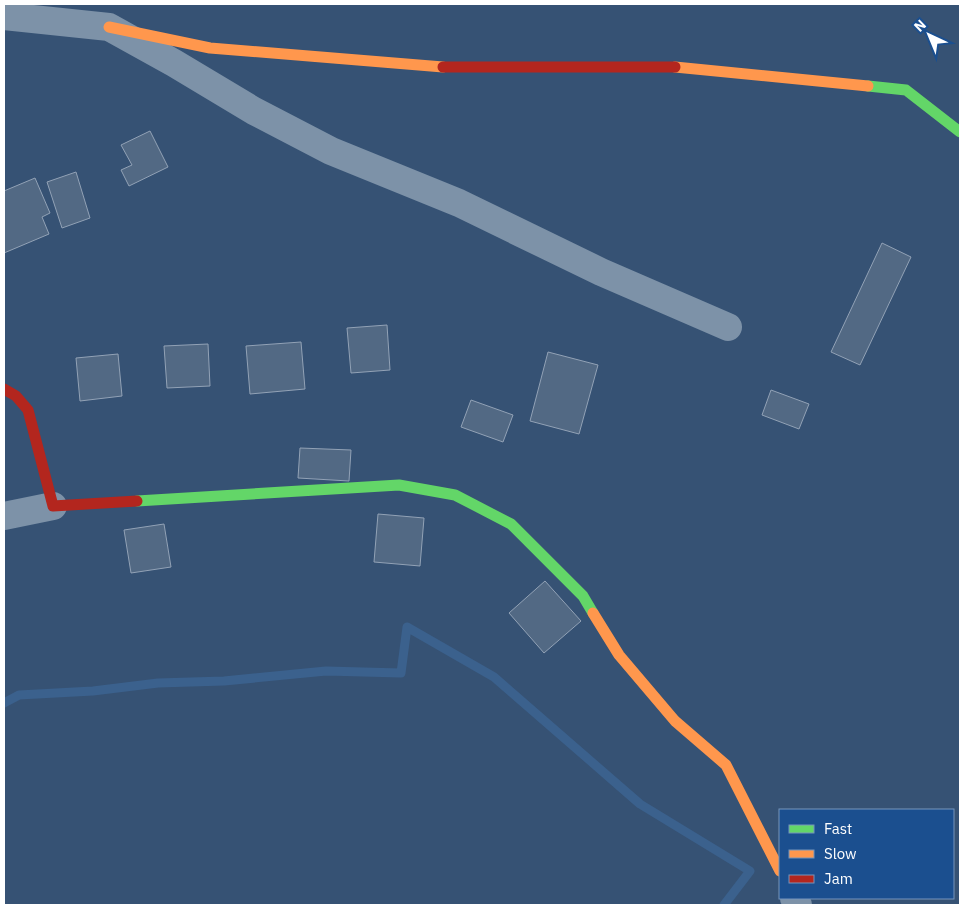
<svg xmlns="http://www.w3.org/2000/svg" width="964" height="909" viewBox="0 0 964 909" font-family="'IBM Plex Sans',sans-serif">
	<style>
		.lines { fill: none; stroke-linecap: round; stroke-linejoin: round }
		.stream { stroke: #3b618d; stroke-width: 9 }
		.building { fill: #526984; stroke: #92a2b6 }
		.street { stroke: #7d92a8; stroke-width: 28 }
		.fast { stroke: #63d668; stroke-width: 11 }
		.slow { stroke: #ff974d; stroke-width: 11 }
		.jam { stroke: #b3261e; stroke-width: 11 }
	</style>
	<rect width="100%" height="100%" fill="#365274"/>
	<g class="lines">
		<!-- stream -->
		<path class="stream" d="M4,703L19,695L93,691L158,683L224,681L326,671L401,673L407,627L494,677L640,804L750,871L724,905"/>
	</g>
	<!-- building -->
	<path class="building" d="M150,131L168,167L129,186L121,170L132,165L121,145Z
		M76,172L90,218L62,228L47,182Z
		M35,178L50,213L42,217L49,234L4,253V191Z
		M882,243L911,257L860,365L831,352Z
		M387,325L390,370L351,373L347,328Z
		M301,342L305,389L250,394L246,346Z
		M208,344L210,386L167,388L164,346Z
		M548,352L598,365L579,434L530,421Z
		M118,354L122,396L80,401L76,358Z
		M771,390L809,404L799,429L762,415Z
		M471,400L513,415L503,442L461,427Z
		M300,448L351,450L349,481L298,478Z
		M378,514L424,518L420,566L374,562Z
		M164,524L171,567L131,573L124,530Z
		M545,581L581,621L544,653L509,613Z"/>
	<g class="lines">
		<!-- street -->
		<path class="street" d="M4,16L109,27L174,63L254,111L331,151L459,203L601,272L728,327
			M4,516L53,506
			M794,898L798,905"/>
		<!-- fast -->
		<path class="fast" d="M868,86L906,90L960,132
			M137,501L399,485L455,495L511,524L583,596L593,613"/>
		<!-- slow -->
		<path class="slow" d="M109,27L210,48L443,67
			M675,67L868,86
			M593,613L619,655L675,721L726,765L780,871"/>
		<!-- jam -->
		<path class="jam" d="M443,67H675
			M4,389L16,396L28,410L53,506L137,501"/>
	</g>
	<!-- border -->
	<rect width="964" height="909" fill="none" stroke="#ffffff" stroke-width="10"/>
	<!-- legend -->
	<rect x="779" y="809" width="175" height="90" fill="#1b4f8f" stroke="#7695bc"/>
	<rect x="789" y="825" width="25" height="8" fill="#63d668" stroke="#7695bc"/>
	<text x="824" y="834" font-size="15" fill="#ffffff">Fast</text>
	<rect x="789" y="850" width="25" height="8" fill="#ff974d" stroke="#7695bc"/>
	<text x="824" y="859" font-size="15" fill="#ffffff">Slow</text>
	<rect x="789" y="875" width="25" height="8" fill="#b3261e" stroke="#7695bc"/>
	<text x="824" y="884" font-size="15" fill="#ffffff">Jam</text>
	<!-- north arrow -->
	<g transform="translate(929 35) rotate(316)" stroke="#1b4f8f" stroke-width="4" paint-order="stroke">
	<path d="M0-4L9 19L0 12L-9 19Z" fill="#ffffff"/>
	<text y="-8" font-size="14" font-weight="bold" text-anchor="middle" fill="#ffffff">N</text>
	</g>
</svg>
